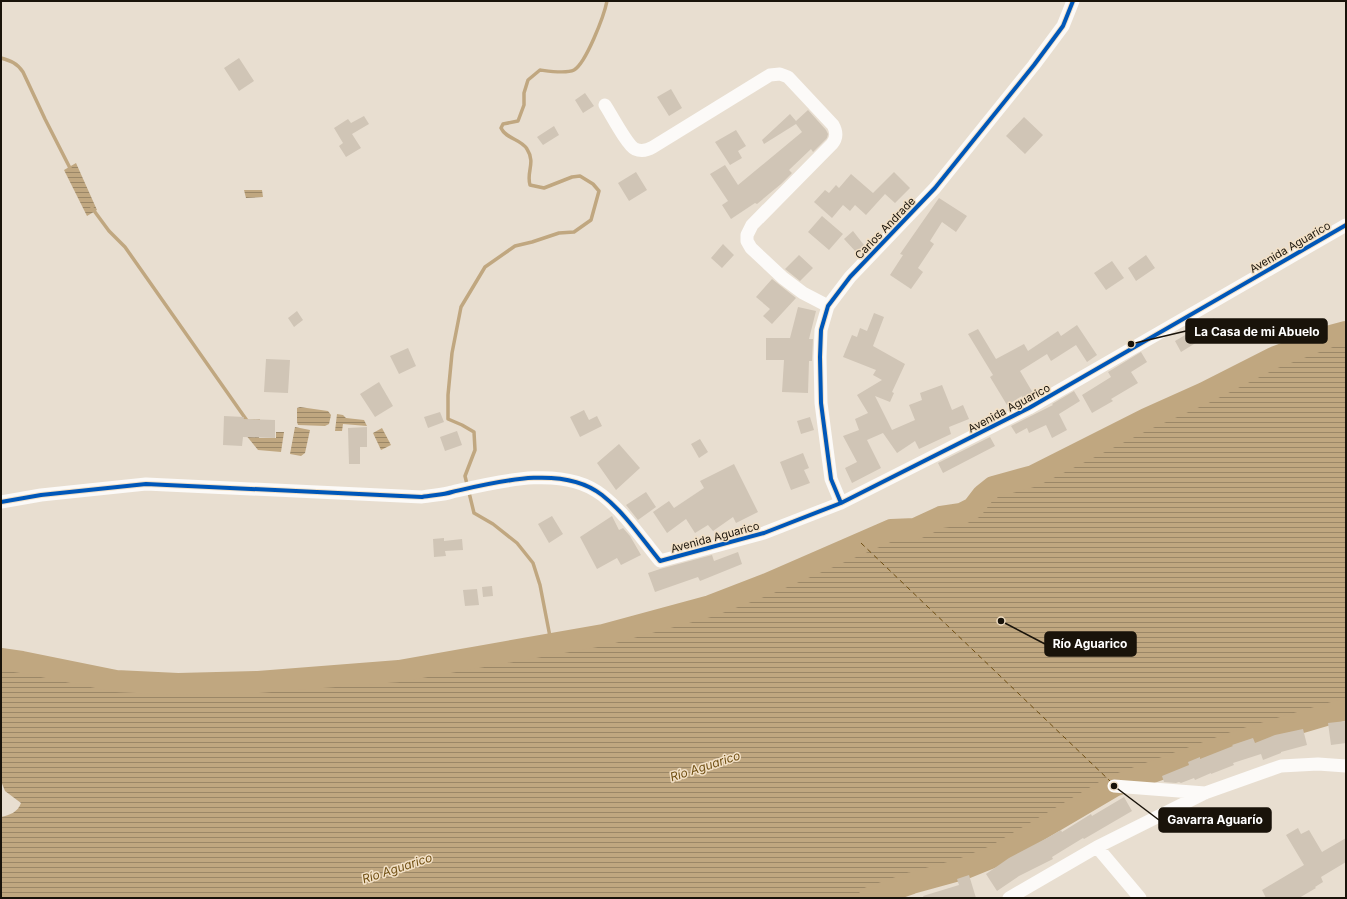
<svg xmlns="http://www.w3.org/2000/svg" width="1347" height="899" viewBox="0 0 1347 899" font-family="Inter,sans-serif">
	<style>
		.water { fill: url(#water-rules) }
		.lines { fill: none; stroke-linecap: round; stroke-linejoin: round }
		.stream { stroke: #c0a780; stroke-width: 3.5 }
		.river { stroke: #c0a780; stroke-width: 22 }
		.ferry { stroke: #704f13; stroke-width: 1; stroke-dasharray: 5 4; stroke-linecap: butt }
		.building { fill: #d0c5b6 }
		.minor { stroke: #fcfaf8; stroke-width: 13 }
		.cycleway-casing { stroke: #f2e0c6; stroke-width: 6 }
		.cycleway { stroke: #0057b8; stroke-width: 4 }
		.labels { text-anchor: middle; dominant-baseline: central; stroke-width: 3; stroke-linejoin: round; paint-order: stroke }
		.street-label { font-size: 11px; fill: #19130a; stroke: #f2e0c6 }
		.water-label { font-size: 12px; font-style: italic; fill: #704f13; stroke: #f2e0c6 }
		.leader { fill: none; stroke: #19130a; stroke-width: 1.5 }
		.callout-dot { fill: #19130a; stroke: #f2e0c6; stroke-width: 1.5 }
		.callout { fill: #19130a; stroke: #19130a; stroke-width: 1.5 }
		.callout-label { font-size: 12px; text-anchor: middle; font-weight: bold; fill: #fff }
	</style>
	<defs>
		<pattern id="water-rules" width="6" height="5" patternUnits="userSpaceOnUse"><rect width="6" height="5" fill="#c0a780"/><path d="M0 2.5h6" fill="none" stroke="#9b8767"/></pattern>
	</defs>
	<rect width="100%" height="100%" fill="#e8ded0"/>
	<!-- water -->
	<path class="water" d="M76,163L97,210L87,216L64,170Z
		M244,190H262L263,197L246,198Z
		M1346,332V709L1238,741L1114,786L995,856L964,869L912,883L869,898H1V817C10,815 18,812 21,803L5,791L1,781V659L22,662L116,681L178,684L258,682L399,671L603,635L710,606L767,584L891,530L915,529L941,517L961,514L973,508L983,495L993,487L1033,476L1146,419L1204,393L1273,358L1331,336Z
		M300,407L328,411L331,415L329,424L325,426L298,425L297,422V408Z
		M337,414L343,415L346,418L364,420L367,426L343,424L342,431H335Z
		M260,419L259,438H276V432H284L281,452L258,450L245,434L244,420Z
		M295,427L310,430L305,453L301,456L290,454Z
		M382,428L391,445L381,450L373,433Z"/>
	<g class="lines">
		<!-- stream -->
		<path class="stream" d="M1,58C11,61 17,63 23,72L45,119L71,170
			M92,208L109,231L125,247L248,422
			M552,647L540,585L533,563L517,543L493,524L474,513L465,476L475,450L474,432L462,425L448,419V395L452,353L461,307L485,267L515,246L532,242L559,233L574,232L591,220L599,191L593,184L580,176L572,177L544,188L530,185C526,172 536,163 527,149C521,139 506,139 501,128L503,124L518,121L524,105V93L528,80L540,70C548,71 566,74 574,70C586,63 604,16 607,1"/>
		<!-- river -->
		<path class="river" d="M1,659L22,662L116,681L178,684L258,682L399,671L603,635L710,606L767,584L891,530L915,529L941,517L961,514L973,508L983,495L993,487L1033,476L1146,419L1204,393L1273,358L1331,336L1346,332
			M869,898L912,883L963,869L995,856L1114,786L1238,741L1346,709"/>
		<!-- ferry -->
		<path class="ferry" d="M861,543L1110,781"/>
	</g>
	<!-- building -->
	<path class="building" d="M239,58L254,81L239,91L224,68Z
		M671,89L682,108L669,116L657,97Z
		M585,93L594,106L583,113L575,100Z
		M808,110L826,130L828,134L827,138L813,152L811,149L789,170L792,173L781,184L757,204L755,203L731,219L722,205L728,201L710,174L725,165L738,185L802,132L796,124L764,144L762,140L790,114L796,121Z
		M364,116L369,124L352,134L361,148L346,157L339,146L343,143L334,128L348,119L351,123Z
		M1024,117L1043,135L1025,154L1006,136Z
		M554,126L559,135L543,145L537,137Z
		M736,130L746,146L738,151L742,158L730,165L715,142Z
		M636,172L647,190L629,201L618,183Z
		M894,172L910,188L895,203L885,194L866,215L855,205L850,211L843,205L832,218L814,202L825,190L829,193L836,185L839,188L851,174L873,193Z
		M939,198L967,216L956,232L942,222L930,241L934,244L918,268L923,272L911,289L890,275L903,255L900,254Z
		M822,216L843,234L829,250L808,232Z
		M853,231L864,245L856,252L844,239Z
		M723,244L734,255L722,268L711,258Z
		M799,255L813,268L800,281L785,269Z
		M1146,255L1155,268L1136,281L1128,268Z
		M1112,261L1124,278L1106,290L1094,273Z
		M772,279L796,298L772,324L763,316L770,309L756,297Z
		M798,307L816,311L809,339H813L812,361H809L808,393L782,392L784,360H766V338H790Z
		M297,311L303,320L294,327L288,318Z
		M874,313L884,317L873,346L905,364L892,392L894,393L890,402L875,396L892,430L915,420L909,405L922,400L920,393L942,385L952,410L963,405L969,419L949,427L951,434L919,449L915,441L897,453L883,433L867,440L881,468L852,483L845,468L857,462L843,436L859,430L855,419L868,413L857,395L882,380L873,375L876,370L843,357L852,335L857,337L860,328L867,331Z
		M1214,318L1220,328L1181,352L1175,341Z
		M1077,325L1097,355L1087,362L1076,345L1051,361L1047,354L1020,371L1033,393L1023,399L1022,396L1007,405L990,377L993,375L968,334L978,329L996,359L1024,344L1028,351L1058,331L1061,336Z
		M408,348L416,366L399,374L390,356Z
		M1141,352L1147,362L1131,372L1138,383L1111,399L1113,401L1092,413L1082,395L1111,377L1108,372Z
		M266,359L290,360L288,393L264,392Z
		M379,382L393,406L375,417L360,394Z
		M1074,391L1080,401L1059,414L1067,430L1052,438L1046,425L1029,433L1027,428L1016,434L1011,426L1053,405L1052,404Z
		M584,410L589,420L597,416L602,426L580,437L570,417Z
		M440,412L444,422L428,428L424,417Z
		M224,416L244,417L243,419L275,420V438L243,437L242,446L223,445Z
		M810,417L814,430L801,434L797,421Z
		M367,427V447H360V464H349L348,428Z
		M457,431L462,445L445,451L440,437Z
		M990,437L995,446L943,473L938,463Z
		M700,439L708,452L699,458L691,444Z
		M619,444L640,468L616,490L597,463Z
		M803,453L809,468L804,470L810,483L791,490L780,462Z
		M734,464L758,512L736,523L733,517L713,531L708,525L695,533L686,519L667,533L653,512L669,501L674,508L704,488L700,481Z
		M646,492L656,507L638,520L626,505Z
		M552,516L563,534L549,543L538,524Z
		M612,516L619,530L623,528L630,536L641,555L621,565L617,558L597,569L580,537Z
		M444,538V541L462,539L463,550L445,551L446,556L434,557L433,539Z
		M738,552L742,564L700,581L698,577L655,592L648,573L660,569L712,555L714,561Z
		M492,586L493,596L483,597L482,587Z
		M477,589L479,605L465,606L463,590Z
		M1346,721V743L1331,745L1328,723Z
		M1303,729L1307,745L1281,752V753L1263,760L1261,754L1233,763L1234,765L1211,774V773L1195,780L1194,778L1181,783L1179,782L1176,783L1164,782L1162,776L1189,765L1188,762L1200,757V759L1233,746L1232,745L1253,738L1255,743L1275,735Z
		M1124,797L1132,811L1084,839L1083,838L1052,857L1053,859L1019,876L997,891L986,874L1009,858L1047,838L1061,830L1062,832L1091,814L1092,816Z
		M1298,828L1301,834L1309,830L1322,852L1346,838V862L1321,877L1323,882L1315,887L1316,888L1299,898H1266L1262,890L1304,865L1286,835Z
		M969,875L976,898H924L923,896L959,885L957,879Z"/>
	<g class="lines">
		<!-- minor -->
		<path class="minor" d="M605,105C611,114 627,145 635,149C642,152 648,150 653,147L770,75L780,74L788,77L833,125C837,132 837,138 832,144L752,225L747,235V241L751,248L783,278L803,293L828,306
			M1,502L41,495L146,484L422,497C432,495 443,495 452,492C496,482 563,464 602,495C625,513 642,539 660,561L764,533L841,503L1029,408L1346,225
			M841,503L831,479L821,403L820,357L821,330L828,306L850,277L935,188L1034,65L1063,26L1073,1
			M1114,786L1205,793
			M1097,847L1140,898
			M1009,898L1097,847L1205,793L1281,766L1318,764L1346,766"/>
		<!-- cycleway casing -->
		<g class="cycleway-casing">
			<path id="cycleway" d="M1,502L41,495L146,484L422,497C432,495 443,495 452,492C496,482 563,464 602,495C625,513 642,539 660,561L764,533L841,503L1029,408L1346,225
				M841,503L831,479L821,403L820,357L821,330L828,306L850,277L935,188L1034,65L1063,26L1073,1"/>
		</g>
		<!-- cycleway -->
		<use href="#cycleway" class="cycleway"/>
	</g>
	<g class="labels">
		<!-- street labels -->
		<g class="street-label">
			<text transform="translate(885 228) rotate(-46)">Carlos Andrade</text>
			<text transform="translate(1290 247) rotate(-30)">Avenida Aguarico</text>
			<text transform="translate(1009 408) rotate(-28)">Avenida Aguarico</text>
			<text transform="translate(715 537) rotate(-15)">Avenida Aguarico</text>
		</g>
		<!-- water labels -->
		<g class="water-label">
			<text transform="translate(705 766) rotate(-18)">Río Aguarico</text>
			<text transform="translate(397 868) rotate(-18)">Río Aguarico</text>
		</g>
	</g>
	<!-- callouts -->
	<path class="leader" d="M1131 344L1186 331M1001 621L1045 644M1114 786L1159 820"/>
	<g class="callout-dot">
		<circle cx="1131" cy="344" r="4"/>
		<circle cx="1001" cy="621" r="4"/>
		<circle cx="1114" cy="786" r="4"/>
	</g>
	<g class="callout">
		<rect x="1186" y="319" width="141" height="24" rx="4"/>
		<rect x="1045" y="632" width="91" height="24" rx="4"/>
		<rect x="1159" y="808" width="112" height="24" rx="4"/>
	</g>
	<g class="callout-label">
		<text x="1257" y="336">La Casa de mi Abuelo</text>
		<text x="1090" y="648">Río Aguarico</text>
		<text x="1215" y="824">Gavarra Aguarío</text>
	</g>
	<!-- border -->
	<rect width="1347" height="899" fill="none" stroke="#19130a" stroke-width="4"/>
</svg>
